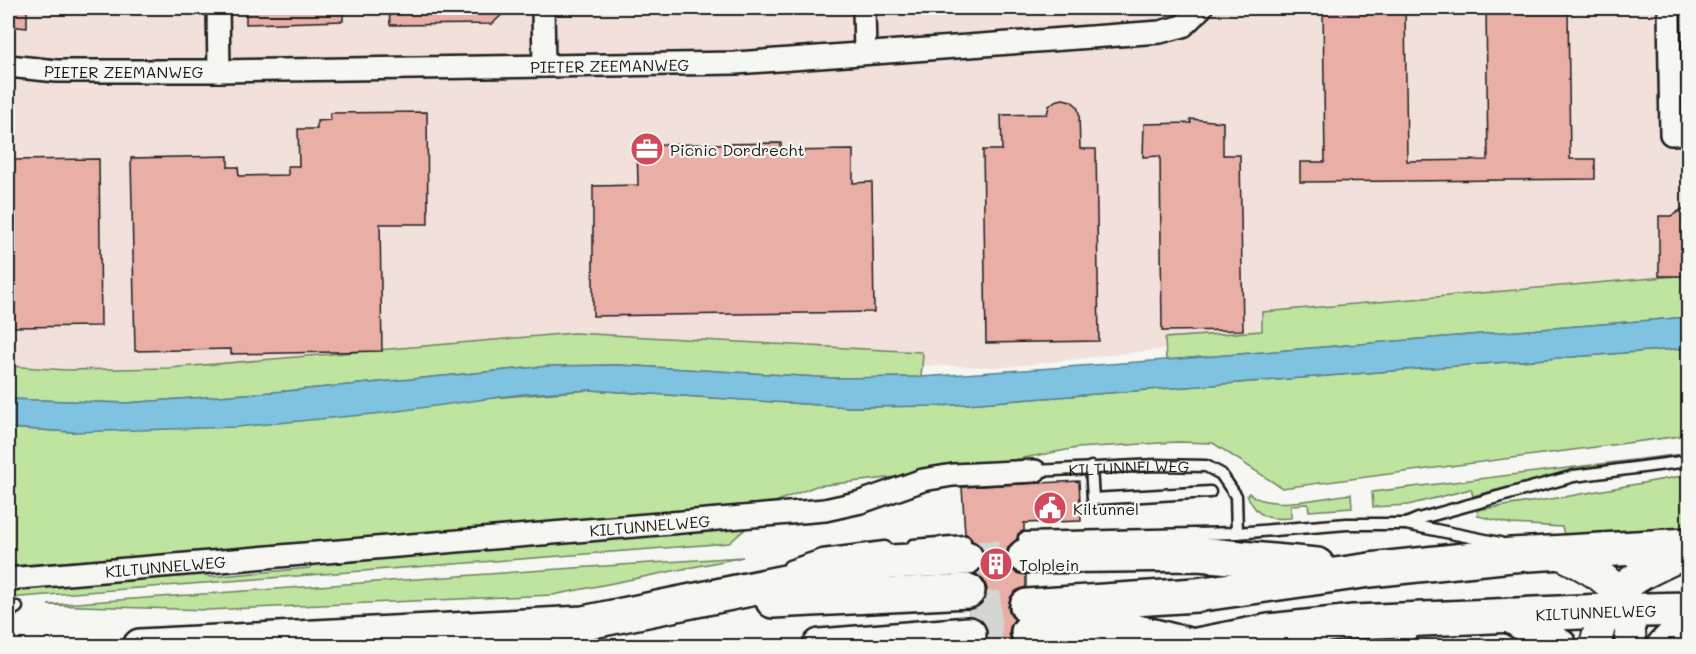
<svg xmlns="http://www.w3.org/2000/svg" width="1696" height="654" viewBox="0 0 1696 654" font-family="Mali,sans-serif">
	<style>
		.built { fill: #f2e0db }
		.green { fill: #bee4a0; stroke: #6d805e; stroke-width: 1.5 }
		.water { fill: #7fc3e0; stroke: #578092; stroke-width: 1.5 }
		.building { fill: #e9aea5; stroke: #1c1c1c; stroke-width: 1.5 }
		.lines { fill: none; stroke-linecap: round; stroke-linejoin: round }
		.primary-tunnel { stroke: #d5d5d2; stroke-width: 33; stroke-dasharray: 33 16; stroke-linecap: butt }
		.lane-casing { stroke: #1c1c1c; stroke-width: 15 }
		.street-casing { stroke: #1c1c1c; stroke-width: 26 }
		.secondary-casing { stroke: #1c1c1c; stroke-width: 34 }
		.primary-casing { stroke: #1c1c1c; stroke-width: 38 }
		.lane { stroke: #f6f6f2; stroke-width: 10 }
		.street { stroke: #f6f6f2; stroke-width: 21 }
		.secondary { stroke: #f6f6f2; stroke-width: 30 }
		.primary { stroke: #f6f6f2; stroke-width: 33 }
		.labels { text-anchor: middle; dominant-baseline: central; stroke-width: 4.5; stroke-linejoin: round; paint-order: stroke }
		.street-label { font-size: 16px; fill: #1c1c1c; stroke: #f6f6f2 }
		.poi-label { font-size: 16px; fill: #1c1c1c; stroke: #f6f6f2; text-anchor: start }
	</style>
	<rect width="100%" height="100%" fill="#f6f6f2"/>
	<filter id="ink" filterUnits="userSpaceOnUse"><feTurbulence type="fractalNoise" baseFrequency=".0167" numOctaves="2"/><feDisplacementMap in="SourceGraphic" scale="12" xChannelSelector="R" yChannelSelector="G"/><feConvolveMatrix kernelMatrix="1 2 1 2 8 2 1 2 1" color-interpolation-filters="sRGB"/></filter>
	<g filter="url(#ink)">
		<!-- built -->
		<path class="built" d="M8,8H1688V289L1007,367L562,359L8,392Z"/>
		<!-- green -->
		<path class="green" d="M1688,275V317L1166,360L1165,338L1262,331V312Z
			M574,333L921,352L923,355L921,377L834,378L619,365L549,366L286,391L126,403L8,399V366L66,370L169,368Z
			M1688,348V435L1282,488L1213,443L1177,442L1077,448L959,470L816,486L775,502L640,516L191,553L8,566V428L72,432L590,390L850,407L940,406Z
			M1682,454L1574,470L1473,496L1471,489L1408,505L1373,507L1372,492Z
			M1688,475V531L1564,534L1562,527L1511,524L1478,516L1477,510L1564,497Z
			M1249,493C1268,512 1325,497 1351,494L1352,508L1309,511L1308,504L1291,505V518C1267,520 1258,518 1247,495Z
			M749,526L729,543L8,598V588L203,572L210,577L310,568L315,562L457,552Z
			M743,557L553,595L208,610L48,605L559,569Z"/>
		<!-- water -->
		<path class="water" d="M1688,317V348L940,406L850,407L590,390L523,394L383,413L237,427L72,432L8,428V399L126,403L286,391L549,366L619,365L834,378L921,377L1166,360Z"/>
		<!-- building -->
		<path class="building" d="M8,8H27V28L8,26Z
			M246,8H343V21L246,24Z
			M389,8H509L492,24L390,25Z
			M1323,8H1405L1407,161L1488,160L1486,8H1568L1570,159H1595V179L1300,182V162H1325Z
			M1063,99L1071,101L1077,106L1079,113L1080,149H1096L1099,341L986,343L983,150H1002L1001,115L1047,114L1049,106L1055,101Z
			M427,112L428,224H380L382,351L231,354V349L135,351L131,158L228,156V167H238L239,176L288,175V166H299L298,129H317V121L331,120L330,113Z
			M1190,119L1223,122V155H1240L1243,330L1162,331L1160,156L1143,157L1144,124L1191,123Z
			M781,143V151L853,150V183L872,182L874,312L593,316V186L638,185L637,145Z
			M99,159L101,326L8,327V160Z
			M1689,205V276H1659V216H1671Z
			M1079,481L1081,521L1024,523V531L1018,534L1017,539L1008,547L1006,557L1009,566L1016,573L1026,575V587L1016,591L1010,598L1008,607L1011,616L1015,619L1011,624L1009,634L1012,642L1017,646H982L986,641L988,633L985,624L978,617L969,615V610L979,606L985,599L987,589L984,581L976,574L982,567L985,556L981,547L972,541L969,535L965,534L962,487Z"/>
		<g class="lines">
			<!-- primary-tunnel -->
			<path class="primary-tunnel" d="M966,558L1025,556
				M968,609L1027,606
				M969,634L1028,632"/>
			<!-- lane casing -->
			<g class="lane-casing">
				<g id="lane">
					<path d="M1091,467L1093,499L1210,492"/>
					<path id="s1" d="M1035,471L1156,465L1206,466L1221,474L1236,496L1237,533"/>
					<path d="M1406,524L1418,519L1574,476L1688,461"/>
					<path d="M1024,538L1237,533L1347,524H1406L1500,543"/>
					<path d="M913,545L965,541"/>
					<path d="M789,566L822,555L885,547"/>
					<path d="M8,613L17,607"/>
					<path d="M1391,646L1419,629"/>
				</g>
			</g>
			<!-- street casing -->
			<g class="street-casing">
				<g id="street">
					<path d="M218,8L219,71"/>
					<path d="M543,8L544,66"/>
					<path d="M864,8L865,53"/>
					<path d="M1669,8L1671,134L1688,133"/>
					<path id="s2" d="M8,66L57,71H219L736,63L1160,32L1183,26L1201,8"/>
					<path id="s3" d="M8,579L825,510L861,502L923,480L953,475L1035,471"/>
				</g>
			</g>
			<!-- secondary casing -->
			<g class="secondary-casing">
				<path id="secondary" d="M1559,553C1583,565 1618,581 1627,609C1630,620 1630,634 1631,646
					M1595,646C1608,583 1635,578 1688,552"/>
			</g>
			<!-- primary casing -->
			<g class="primary-casing">
				<g id="primary">
					<path d="M1025,556L1198,554L1317,565"/>
					<path d="M773,601L968,591"/>
					<path d="M1027,606L1196,595L1370,570L1512,555L1688,545"/>
					<path d="M1509,615L1560,646"/>
					<path d="M1028,632L1118,627L1193,646"/>
					<path d="M140,646L583,623L845,570L891,562L966,558"/>
					<path d="M820,646L969,634"/>
					<path id="s4" d="M1192,646L1269,631L1354,622L1605,611L1688,609"/>
					<path d="M1664,646L1672,638L1688,626"/>
				</g>
			</g>
			<!-- lane -->
			<use href="#lane" class="lane"/>
			<!-- street -->
			<use href="#street" class="street"/>
			<!-- secondary -->
			<use href="#secondary" class="secondary"/>
			<!-- primary -->
			<use href="#primary" class="primary"/>
		</g>
	</g>
	<!-- icons -->
	<defs>
		<g id="office-disc" transform="scale(1.725)"><circle r="9.5" fill="#d1495b" stroke="#f6f6f2"/><path d="M-6-3h4V-5.5h4V-3h4V5H-6ZM-1-4.5V-3h2v-1.5ZM-6 0V1H6V0Z" fill="#fff"/></g>
		<g id="civic-disc" transform="scale(1.725)"><circle r="9.5" fill="#d1495b" stroke="#f6f6f2"/><path d="M-.6-6.5H3V-4.5H.6V-3L4-1V1h2V6H-6V1h2V-1L-.6-3ZM-1.2 2.5V6h2.4V2.5Z" fill="#fff"/></g>
		<g id="building-disc" transform="scale(1.725)"><circle r="9.5" fill="#d1495b" stroke="#f6f6f2"/><path d="M-4-6H4V6H1V3H-1V6H-4ZM-2.5-4.3h1.7v1.8h-1.7ZM.8-4.3h1.7v1.8H.8ZM-2.5-1h1.7V.8h-1.7ZM.8-1h1.7V.8H.8Z" fill="#fff"/></g>
	</defs>
	<g fill-rule="evenodd">
		<use href="#office-disc" x="647" y="149"/>
		<use href="#civic-disc" x="1050" y="508"/>
		<use href="#building-disc" x="996" y="564"/>
	</g>
	<g class="labels">
		<!-- street labels -->
		<g class="street-label">
			<text stroke="none"><textPath href="#s2" startOffset="602">PIETER ZEEMANWEG</textPath></text>
			<text stroke="none"><textPath href="#s2" startOffset="116">PIETER ZEEMANWEG</textPath></text>
			<text stroke="none"><textPath href="#s1" startOffset="94">KILTUNNELWEG</textPath></text>
			<text stroke="none"><textPath href="#s3" startOffset="644">KILTUNNELWEG</textPath></text>
			<text stroke="none"><textPath href="#s3" startOffset="158">KILTUNNELWEG</textPath></text>
			<text stroke="none"><textPath href="#s4" startOffset="406">KILTUNNELWEG</textPath></text>
		</g>
		<!-- poi labels -->
		<g class="poi-label">
			<text x="670" y="149">Picnic Dordrecht</text>
			<text x="1073" y="508">Kiltunnel</text>
			<text x="1019" y="564">Tolplein</text>
		</g>
	</g>
	<!-- margin -->
	<rect width="1696" height="654" fill="none" stroke="#f6f6f2" stroke-width="30"/>
	<rect x="15" y="15" width="1666" height="624" fill="none" stroke="#1c1c1c" stroke-width="2" filter="url(#ink)"/>
</svg>
